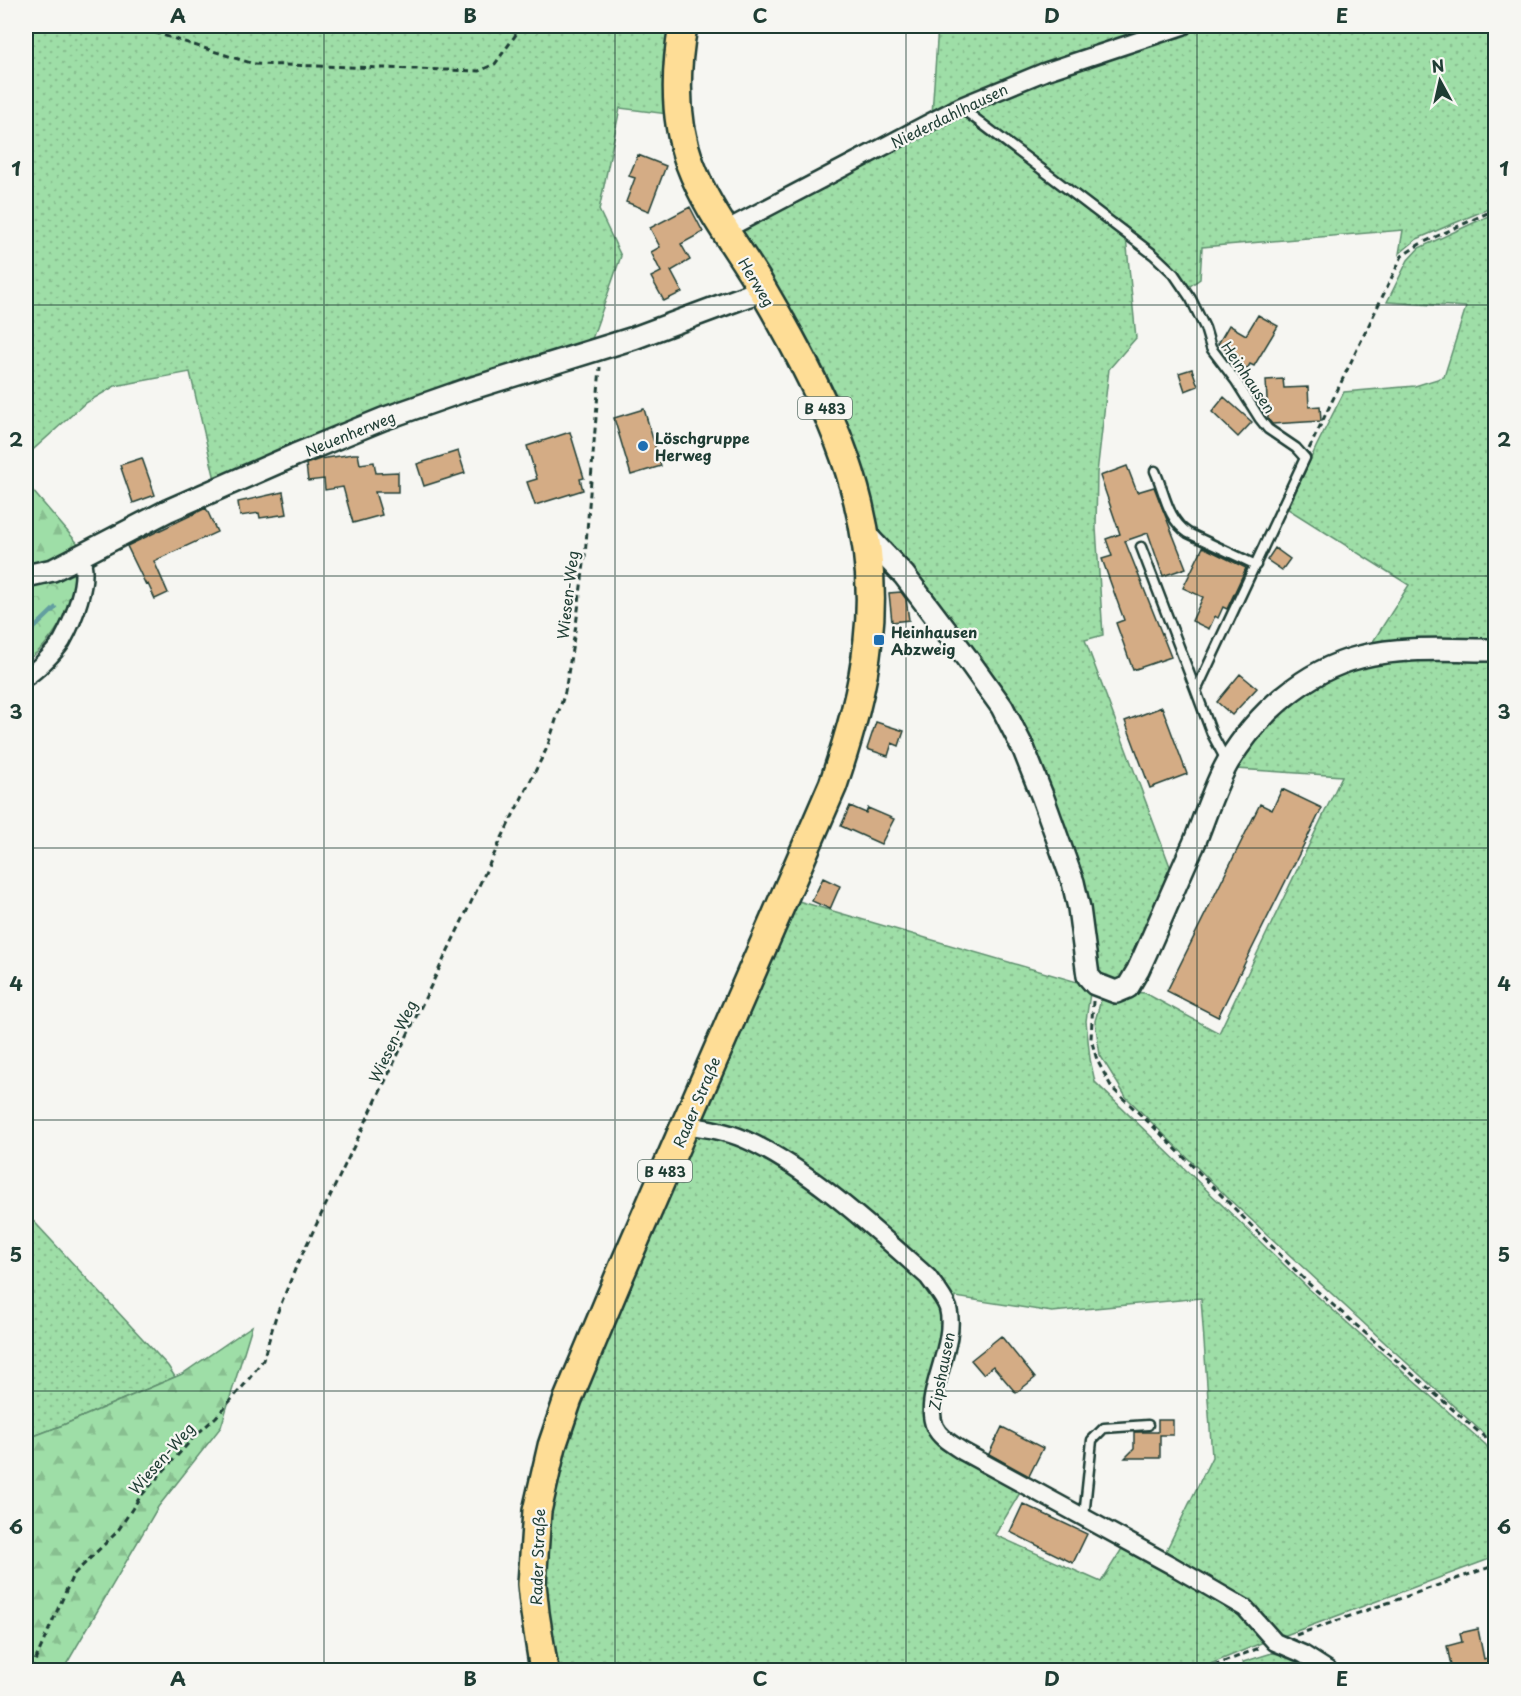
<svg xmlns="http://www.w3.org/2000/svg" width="1521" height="1696" viewBox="0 0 1521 1696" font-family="'Playpen Sans',sans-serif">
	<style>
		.grass { fill: url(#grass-dots); stroke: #5e8e6e; stroke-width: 1.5 }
		.forest { fill: url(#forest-firs); stroke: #5e8e6e; stroke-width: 1.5 }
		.park { fill: url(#park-crowns); stroke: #5e8e6e; stroke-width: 1.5 }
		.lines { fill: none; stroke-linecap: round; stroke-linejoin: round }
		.stream { stroke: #629ea0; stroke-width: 4.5 }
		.building { fill: #d4ac85; stroke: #1f3d34; stroke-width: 1.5 }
		.service-casing { stroke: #1f3d34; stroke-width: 13 }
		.minor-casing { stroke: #1f3d34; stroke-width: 21 }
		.tertiary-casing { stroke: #1f3d34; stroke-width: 26 }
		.primary-casing { stroke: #1f3d34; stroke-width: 32 }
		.path { stroke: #1f3d34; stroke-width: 3; stroke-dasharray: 6 4.5; stroke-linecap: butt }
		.service { stroke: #f6f6f2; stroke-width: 8 }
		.minor { stroke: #f6f6f2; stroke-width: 16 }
		.tertiary { stroke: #f6f6f2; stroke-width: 21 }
		.primary { stroke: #fedd96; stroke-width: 27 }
		.grid { fill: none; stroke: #1f3d34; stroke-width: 1.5; stroke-opacity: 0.55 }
		.poi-dot { fill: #1f6fb2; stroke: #f6f6f2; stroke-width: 2 }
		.labels { text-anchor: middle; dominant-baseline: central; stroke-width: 4.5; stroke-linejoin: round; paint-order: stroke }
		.shield { fill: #f6f6f2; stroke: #60746d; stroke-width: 1.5 }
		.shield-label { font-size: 14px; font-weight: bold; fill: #1f3d34 }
		.street-label { font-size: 15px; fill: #1f3d34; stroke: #f6f6f2 }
		.poi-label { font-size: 15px; font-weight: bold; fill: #1f3d34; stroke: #f6f6f2; text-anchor: start }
		.neatline { fill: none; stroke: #1f3d34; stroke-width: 2 }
		.grid-label { font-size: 20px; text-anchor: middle; font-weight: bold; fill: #1f3d34 }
	</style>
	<defs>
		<pattern id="grass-dots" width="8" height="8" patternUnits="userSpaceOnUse" patternTransform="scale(1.5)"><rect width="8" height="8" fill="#9edea7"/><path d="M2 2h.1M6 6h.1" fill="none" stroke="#88bf90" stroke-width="1.8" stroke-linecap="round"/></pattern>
		<pattern id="forest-firs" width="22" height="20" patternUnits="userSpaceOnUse" patternTransform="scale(1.5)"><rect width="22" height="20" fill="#9edea7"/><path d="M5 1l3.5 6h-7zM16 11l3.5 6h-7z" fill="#88bf90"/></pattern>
		<pattern id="park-crowns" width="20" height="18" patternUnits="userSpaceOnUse" patternTransform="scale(1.5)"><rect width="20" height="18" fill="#9edea7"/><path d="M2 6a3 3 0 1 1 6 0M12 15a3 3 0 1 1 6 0" fill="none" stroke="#88bf90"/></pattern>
	</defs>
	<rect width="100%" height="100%" fill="#f6f6f2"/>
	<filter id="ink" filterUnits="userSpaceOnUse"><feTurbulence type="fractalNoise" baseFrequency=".0167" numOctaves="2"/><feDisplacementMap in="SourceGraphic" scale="12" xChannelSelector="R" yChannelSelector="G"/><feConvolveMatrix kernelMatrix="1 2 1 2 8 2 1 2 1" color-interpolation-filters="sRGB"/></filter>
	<g filter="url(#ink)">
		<!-- grass -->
		<path class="grass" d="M26,26H680L676,115L620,108L599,210L621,256L591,342L374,411L216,484L190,372L115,386L84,404L26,456Z
			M938,26H1173L932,114Z
			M1200,26H1495V206L1417,239L1399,254L1403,230L1202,247L1200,279L1187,288L1175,274L966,107L1045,73Z
			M955,111L1126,237L1136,338L1109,369L1097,473L1096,528L1103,635L1085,640L1174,877L1126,986L1096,981L1026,749L867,530L730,231Z
			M1495,213V646L1367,651L1409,585L1288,509L1317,445L1344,392L1415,386L1444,377L1466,307L1387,302L1408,260L1419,248Z
			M1495,654V1444L1231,1201L1126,1097L1100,1055L1095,1021L1101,1000L1117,998L1130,992L1145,993L1219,1033L1342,776L1237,769L1241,754L1293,695L1384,655Z
			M788,898L1091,986L1086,1021L1090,1059L1095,1082L1309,1289L1486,1445L1495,1460V1557L1275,1639L1245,1606L1163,1557L1212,1457L1201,1298L1052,1312L956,1297L948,1335L939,1364L929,1412L933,1428L943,1440L1024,1486L995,1535L1101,1582L1125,1544L1243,1610L1271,1639L1196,1670H548C537,1611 532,1554 543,1495C558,1416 595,1342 626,1269C678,1145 733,1022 788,898Z
			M26,1213L168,1366L175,1377L63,1425L26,1439Z
			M1272,1653L1301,1657L1322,1670H1245L1243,1662Z"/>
		<!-- forest -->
		<path class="forest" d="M26,483L80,546L52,559L26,567Z
			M252,1326L221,1427L158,1507L63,1670H26V1439L63,1425L182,1374Z"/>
		<!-- park -->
		<path class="park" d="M72,570L77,575C74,607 52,644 26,661V585L44,583Z"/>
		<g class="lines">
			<!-- stream -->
			<path class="stream" d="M26,634H28L55,608"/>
		</g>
		<!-- building -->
		<path class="building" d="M638,155L666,166L649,211L626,202L635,178L629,176Z
			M690,207L703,232L681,244L690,260L671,271L682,292L664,301L651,277L661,272L651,252L660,247L650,228Z
			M1258,315L1278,326L1254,366L1250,364L1247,369L1231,360L1235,354L1218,344L1229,325L1246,335Z
			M1192,369L1198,386L1185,391L1179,373Z
			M1283,379L1284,388L1308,387L1309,407L1320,406L1321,421L1272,424L1268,419L1266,380Z
			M1224,397L1252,422L1238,437L1212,412Z
			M644,409L661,466L631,475L614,418Z
			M570,432L584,478L580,479L583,490L535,505L527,482L537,479L527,446Z
			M458,451L465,473L424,486L417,464Z
			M353,454H358L360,464L374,462L376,473L398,472V492H375L382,515L353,523L343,487L325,490L324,479L308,481L306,464L320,459Z
			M142,458L155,495L133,503L120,465Z
			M1127,466L1137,492L1154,487L1186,568L1163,576L1148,533L1125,541L1171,657L1133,670L1116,623L1124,620L1102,559L1112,556L1106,539L1120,534L1100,476Z
			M283,492L287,514L260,518L259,513L240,516L238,502Z
			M206,508L217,532L154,561L168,593L155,599L148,584L146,585L127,546Z
			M1203,547L1246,568L1227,609L1223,607L1218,618L1215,616L1209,629L1192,621L1203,597L1183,588Z
			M1275,548L1290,559L1282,570L1267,560Z
			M901,592L906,599L909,620L892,622L889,593Z
			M1240,674L1257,688L1232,715L1217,702Z
			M1162,707L1187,774L1150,788L1125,721Z
			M876,722L904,731L899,746L892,743L888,756L867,749Z
			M1282,789L1322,808L1218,1017L1167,991L1260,804L1272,810Z
			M850,806L866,813L868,808L894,819L881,844L841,826Z
			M823,878L840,886L830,909L812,901Z
			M1001,1336L1035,1378L1016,1393L993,1366L983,1374L971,1360Z
			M1158,1420H1173V1435H1160V1458H1125L1134,1449V1432H1158Z
			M1002,1427L1043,1448L1029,1476L989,1454Z
			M1023,1504L1087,1534L1073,1563L1010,1532Z
			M1478,1629L1484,1659L1496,1657V1671H1452L1447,1646L1462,1642L1460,1633Z"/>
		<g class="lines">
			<!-- service casing -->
			<g class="service-casing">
				<path id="service" d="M960,107L1154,255L1174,274L1191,299L1205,328L1211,348L1236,381L1260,419L1268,429L1296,448L1305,458L1196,691L1212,734L1226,760
					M1155,471C1165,493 1167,519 1188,533L1256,565
					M1141,547L1196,691
					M1084,1517L1092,1440L1104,1428L1148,1425"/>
			</g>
			<!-- minor casing -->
			<g class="minor-casing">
				<path id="minor" d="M725,230L959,107L1044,72L1183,26
					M26,677C36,671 55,652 62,641C73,621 90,580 81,558
					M686,1125C705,1128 726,1131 744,1139C808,1167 876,1231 928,1277C935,1287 944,1297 948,1308C958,1346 921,1396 935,1427C940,1438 952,1444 962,1451L1171,1565L1245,1608L1275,1642L1303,1654L1328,1670"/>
			</g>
			<!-- tertiary casing -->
			<g class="tertiary-casing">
				<path id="tertiary" d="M865,534L904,575L969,661L1002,707L1024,750L1043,798L1073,882L1079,908L1088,976L1095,984L1116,992L1128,987L1138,970C1157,929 1174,887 1193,846C1204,820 1214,786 1228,762C1257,714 1304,671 1360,657C1404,646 1450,650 1496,650
					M26,576L53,570L167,511L295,455L383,419L463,391L634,338L763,290"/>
			</g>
			<!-- primary casing -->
			<g class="primary-casing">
				<path id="primary" d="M544,1670L535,1613L532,1584L537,1511L552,1446L568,1399L619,1277L833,785C849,737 863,690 868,640C883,512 826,397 763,290C739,249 707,210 690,164C674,120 675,71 683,26"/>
			</g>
			<!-- path -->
			<path class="path" d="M134,26L254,64L479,71L495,64L522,26
				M1309,449L1402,256L1420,244L1496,209
				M1093,1001L1091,1039L1097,1060L1112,1088L1157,1130L1309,1284L1489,1441L1496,1451
				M1296,1635L1496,1565
				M31,1670L73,1575L117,1532L140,1497L194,1437L216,1417L245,1384L263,1360L276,1316L296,1267L510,821L547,748L565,692L576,625L585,556L600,367
				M1204,1670L1259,1648"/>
			<!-- service -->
			<use href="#service" class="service"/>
			<!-- minor -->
			<use href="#minor" class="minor"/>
			<!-- tertiary -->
			<use href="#tertiary" class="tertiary"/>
			<!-- primary -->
			<use href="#primary" class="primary"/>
		</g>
	</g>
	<!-- grid -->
	<path class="grid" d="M324,26V1670M615,26V1670M906,26V1670M1197,26V1670M26,305H1496M26,576H1496M26,848H1496M26,1120H1496M26,1391H1496"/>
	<!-- markers -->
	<g class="poi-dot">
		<circle cx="643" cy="446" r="6"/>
		<rect x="873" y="634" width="12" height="12" rx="3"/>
	</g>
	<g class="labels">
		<!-- shield labels -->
		<g class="shield">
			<rect x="798" y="397" width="54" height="22" rx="4.5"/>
			<rect x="638" y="1160" width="54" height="22" rx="4.5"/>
		</g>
		<g class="shield-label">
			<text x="825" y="408">B 483</text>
			<text x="665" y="1171">B 483</text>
		</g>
		<!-- street labels -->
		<g class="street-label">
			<text transform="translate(949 115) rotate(-26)">Niederdahlhausen</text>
			<text transform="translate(757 282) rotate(59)">Herweg</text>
			<text transform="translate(1249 377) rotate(56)">Heinhausen</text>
			<text transform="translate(350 433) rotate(-22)">Neuenherweg</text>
			<text transform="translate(567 595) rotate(-83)">Wiesen-Weg</text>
			<text transform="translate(392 1041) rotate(-64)">Wiesen-Weg</text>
			<text transform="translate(696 1102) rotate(-67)">Rader Straße</text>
			<text transform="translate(941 1371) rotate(-79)">Zipshausen</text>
			<text transform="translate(161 1458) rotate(-48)">Wiesen-Weg</text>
			<text transform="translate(537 1557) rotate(-88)">Rader Straße</text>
		</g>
		<!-- poi labels -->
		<g class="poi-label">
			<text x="655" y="437">Löschgruppe<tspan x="655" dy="17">Herweg</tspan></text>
			<text x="891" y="631">Heinhausen<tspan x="891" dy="17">Abzweig</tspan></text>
		</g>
	</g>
	<!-- margin -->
	<rect width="1521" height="1696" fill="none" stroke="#f6f6f2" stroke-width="66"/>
	<!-- north arrow -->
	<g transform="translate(1440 81) rotate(352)" stroke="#f6f6f2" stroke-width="4.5" paint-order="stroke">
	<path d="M0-4.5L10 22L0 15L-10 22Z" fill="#1f3d34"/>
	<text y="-9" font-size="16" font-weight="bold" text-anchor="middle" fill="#1f3d34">N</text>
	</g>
	<rect x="33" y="33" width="1455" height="1630" class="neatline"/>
	<g class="grid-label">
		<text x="178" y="23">A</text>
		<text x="470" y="23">B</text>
		<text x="760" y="23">C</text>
		<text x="1052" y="23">D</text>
		<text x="1342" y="23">E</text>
		<text x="16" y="176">1</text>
		<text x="1504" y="176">1</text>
		<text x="16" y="447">2</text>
		<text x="1504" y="447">2</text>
		<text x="16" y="719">3</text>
		<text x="1504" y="719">3</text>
		<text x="16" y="991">4</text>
		<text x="1504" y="991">4</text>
		<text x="16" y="1262">5</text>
		<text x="1504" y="1262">5</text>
		<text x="16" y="1534">6</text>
		<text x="1504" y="1534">6</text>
		<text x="178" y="1686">A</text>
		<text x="470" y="1686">B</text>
		<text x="760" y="1686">C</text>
		<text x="1052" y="1686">D</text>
		<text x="1342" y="1686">E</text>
	</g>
</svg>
